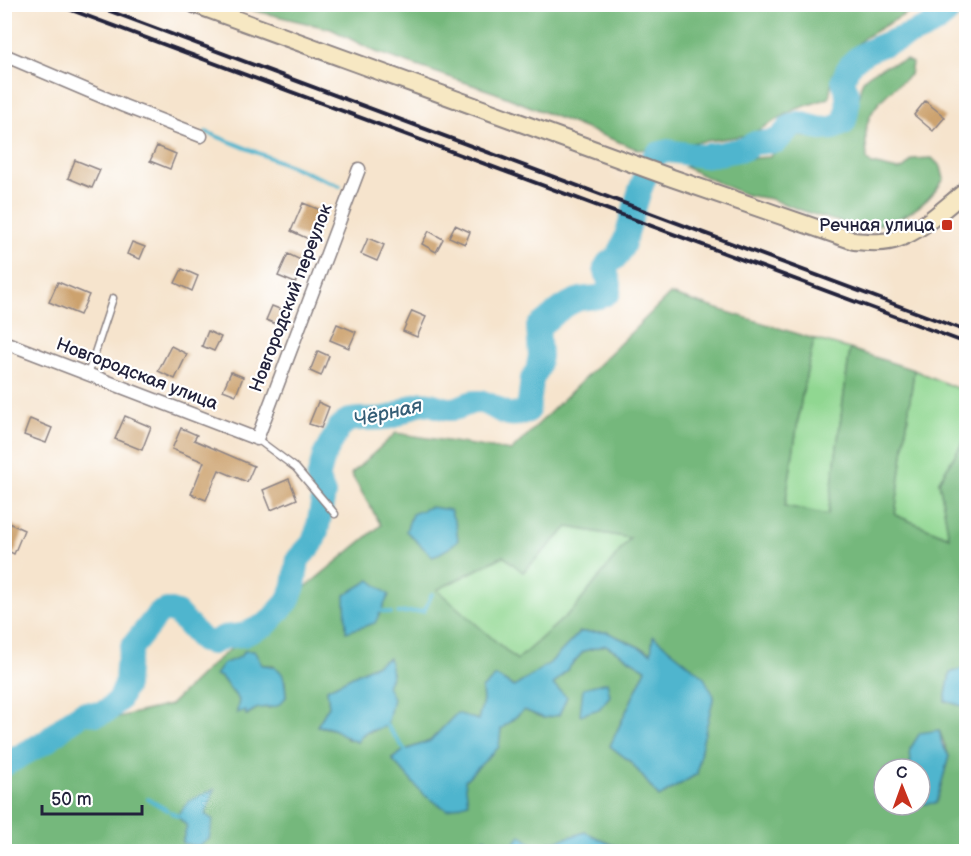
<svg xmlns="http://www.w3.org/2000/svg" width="971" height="856" viewBox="0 0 971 856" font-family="'Balsamiq Sans',sans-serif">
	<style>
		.green { fill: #90d791; stroke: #597c66; stroke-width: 1.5 }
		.forest { fill: #74b87b; stroke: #4b6d5b; stroke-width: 1.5; fill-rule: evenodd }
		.water { fill: #4fb5ce; stroke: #386c84; stroke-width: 1.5 }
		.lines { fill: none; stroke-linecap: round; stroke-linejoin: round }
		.stream { stroke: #4fb5ce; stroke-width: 4 }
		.river { stroke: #4fb5ce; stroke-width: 24 }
		.building { fill: #cca26e }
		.lane-casing { stroke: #8c8384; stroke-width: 9 }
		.street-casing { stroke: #8c8384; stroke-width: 15 }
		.secondary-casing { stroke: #8c8384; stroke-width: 20 }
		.lane { stroke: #fff; stroke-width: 6 }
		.street { stroke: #fff; stroke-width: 12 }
		.secondary { stroke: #f7e8c3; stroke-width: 16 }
		.rail { stroke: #22223b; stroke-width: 4 }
		.poi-dot { fill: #c8321e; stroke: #fff; stroke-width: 2 }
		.labels { text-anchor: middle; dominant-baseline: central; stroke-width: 4.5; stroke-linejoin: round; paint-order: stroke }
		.poi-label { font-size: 18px; fill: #22223b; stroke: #fff; text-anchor: end }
		.street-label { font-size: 18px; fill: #22223b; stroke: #fff }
		.water-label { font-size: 20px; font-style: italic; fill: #345d76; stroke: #fff }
	</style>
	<rect width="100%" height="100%" fill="#fff"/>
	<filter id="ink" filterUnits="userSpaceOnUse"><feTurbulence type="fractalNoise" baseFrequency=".0167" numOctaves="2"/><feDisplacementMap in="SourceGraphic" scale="12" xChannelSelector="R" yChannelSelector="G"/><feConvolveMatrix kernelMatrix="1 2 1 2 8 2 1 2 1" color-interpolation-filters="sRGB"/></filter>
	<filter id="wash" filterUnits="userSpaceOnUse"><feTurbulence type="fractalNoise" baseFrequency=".008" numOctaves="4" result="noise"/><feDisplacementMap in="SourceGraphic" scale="24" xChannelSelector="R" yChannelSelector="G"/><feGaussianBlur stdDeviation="1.35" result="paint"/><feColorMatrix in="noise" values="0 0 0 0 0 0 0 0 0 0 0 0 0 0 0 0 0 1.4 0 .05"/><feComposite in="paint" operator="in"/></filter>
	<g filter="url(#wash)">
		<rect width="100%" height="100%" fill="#f6e4cd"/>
		<!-- green -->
		<path class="green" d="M814,339L850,349L828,516L785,506L802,395Z
			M914,370L966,392V437L939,481L949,537L895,515Z
			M568,527L630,538L576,607L517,660L436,590L504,556L523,572Z"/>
		<!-- forest -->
		<path class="forest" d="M231,5L921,4V5L865,37L847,54L833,74L829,98L794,110L750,135L639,150L496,93L376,52L331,29Z
			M906,60L912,63L910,75C892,90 868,106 866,131C865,140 867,151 867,160L872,164L898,170L904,168L913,159L932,158L941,167L944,179C926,208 891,230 855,225C826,220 798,209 771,199C762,197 753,197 744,194C724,186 704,176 685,167L699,162L768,157L798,136C842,142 848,141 859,96C860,91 860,84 864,79C875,68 892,64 906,60Z
			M670,294L814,339L802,395L785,506L828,515L850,349L914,370L895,515L949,537L939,481L966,437V667L950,673L945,701L966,707V851H635L610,844L585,832L543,847L546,852L530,851L532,844L509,849L494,845L476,847L477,852H5V775L83,725L170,705L211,665L381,525L351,474L396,433L511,451ZM568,527L630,538L576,607L517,660L437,590L503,556L523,572ZM580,632H607L652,653L653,637L701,749L697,774L659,797L631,762L610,746L646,669L606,645L584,651L553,685L561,692L544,718L524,710L501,729L498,747L465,780L424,795L392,759L405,750L430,741L457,713L478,720L483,701L482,689L496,676L514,687L550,663ZM240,657L262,665H273L285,681L286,697L270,708L259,707L247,715L246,710L237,712L239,700L221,677L223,664ZM389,658L392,674L387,686L374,731L364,733L357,742L347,739L338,730L317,726L329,706L327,689ZM939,730L949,756L936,803L884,805V769H907L911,761L910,749ZM214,790L205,814L182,843L187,826L177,816L190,800Z"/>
		<!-- water -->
		<path class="water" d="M430,507L450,510L456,525L458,540L449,548L433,557L406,531L412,514Z
			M370,580L389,595L375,623L346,632L345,595Z
			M580,632H607L651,653L653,636L703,676L714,696L701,749L697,774L659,797L631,762L610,746L646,669L606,645L584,651L553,685L567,697L559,715L544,718L524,710L501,729L499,747L465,780L468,803L447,810L424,795L392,759L405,750L430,741L457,713L478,720L483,701L482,689L496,676L514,687L550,663Z
			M244,651H254L262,665C284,665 285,677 286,697C274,712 275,705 260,708C255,708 250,713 246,715L245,710L237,713L239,700L221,677L215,675L223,664L240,657Z
			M389,658L392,674L387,686L393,698L387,726L364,733L357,742C339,736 339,727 317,726L329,706L327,689Z
			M966,667V707L945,701L950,673Z
			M607,682L610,696L599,709L580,715L583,688Z
			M939,730L942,744L949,756L936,803L920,804V769H907L911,761L910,749L920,733Z
			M215,789L205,814L213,820L209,839L197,846L182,843L187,826L177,816L190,800Z
			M585,832L610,844L635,851H546L543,847L549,843Z
			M521,835L532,844L530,851H477L476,847L485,838L494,845L509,849Z"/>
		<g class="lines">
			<!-- stream -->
			<path class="stream" d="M206,132L340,186
				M381,611L391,613
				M398,613L424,611L432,594
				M387,726L405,750
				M148,799L167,810
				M171,812L177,816"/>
			<!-- river -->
			<path class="river" d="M4,765L47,741L69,722L83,713L99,714L108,710L119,700L126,685L127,666L132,647L159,613L167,610L177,613L203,641L212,643L224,637L243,635L267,624L288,601L294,586L298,559L312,544L317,531L324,494L318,479L324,456L339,428L347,421C359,417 371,420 384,418C399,417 405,408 418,404C429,401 438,408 449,409C459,410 467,402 476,402C496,400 500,423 528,411L532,379L537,371L540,356L538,327C550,318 563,305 577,300C589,296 599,300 609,292L610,285L605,268L608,263L617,257L623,246L640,190L652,160L657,154L668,151L702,156L718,154L744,149L755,143L777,141L790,127L799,123L822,129L833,128L844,123C849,109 849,95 843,80C845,76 846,71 849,67C867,39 934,39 954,4"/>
		</g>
		<g id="blocks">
			<!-- building -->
			<path class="building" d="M925,101L945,117L933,131L914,115Z
				M157,146L176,154L170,169L150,161Z
				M75,160L100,170L92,188L68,178Z
				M303,203L325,212L313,241L291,231Z
				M455,225L470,232L465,244L449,237Z
				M429,231L443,239L436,252L422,244Z
				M368,238L384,245L377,261L361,254Z
				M132,242L145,247L140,259L127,254Z
				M288,254L305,262L295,283L278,276Z
				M182,269L198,276L192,291L175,283Z
				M58,282L89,295L80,315L49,302Z
				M272,306L287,312L281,326L266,320Z
				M412,311L426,317L417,337L403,331Z
				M337,324L356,332L349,348L330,340Z
				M208,331L221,337L214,351L202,346Z
				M171,346L187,354L175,379L158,371Z
				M318,351L329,356L321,376L310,371Z
				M231,372L243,377L236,395L223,390Z
				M318,402L329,407L321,428L309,424Z
				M125,416L151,427L142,450L115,439Z
				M30,419L52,428L46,443L24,435Z
				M181,428L197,435L194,440L254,466L247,482L219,470L206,500L191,494L204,462L172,449Z
				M289,479L297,499L271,510L263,490Z
				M4,521L24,530L14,554L4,549Z"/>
		</g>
	</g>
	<g filter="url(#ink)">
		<use href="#blocks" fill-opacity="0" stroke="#8c8384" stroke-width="1.5"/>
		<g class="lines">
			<!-- lane casing -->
			<g class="lane-casing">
				<path id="lane" d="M88,374L113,298
					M257,439L296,468L335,514"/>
			</g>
			<!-- street casing -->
			<g class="street-casing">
				<path id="street" d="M4,55L124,106L201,136
					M4,342L257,439L359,169"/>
			</g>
			<!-- secondary casing -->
			<g class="secondary-casing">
				<path id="secondary" d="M194,4L672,178L854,241C868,242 883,244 897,239C923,230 945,207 966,191"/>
			</g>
			<!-- lane -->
			<use href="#lane" class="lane"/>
			<!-- street -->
			<use href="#street" class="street"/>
			<!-- secondary -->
			<use href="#secondary" class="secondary"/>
			<!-- rail -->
			<path class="rail" d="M55,4L966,343
				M91,4L966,331"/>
		</g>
	</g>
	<!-- markers -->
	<rect class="poi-dot" x="941" y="219" width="12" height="12" rx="3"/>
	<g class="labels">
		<!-- poi labels -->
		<g class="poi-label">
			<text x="935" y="225">Речная улица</text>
		</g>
		<!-- street labels -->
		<g class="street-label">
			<text transform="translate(291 298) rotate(-69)">Новгородский переулок</text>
			<text transform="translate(137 374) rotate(21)">Новгородская улица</text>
		</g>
		<!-- water labels -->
		<g class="water-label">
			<text transform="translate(388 413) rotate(-13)">Чёрная</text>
		</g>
	</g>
	<!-- margin -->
	<rect width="971" height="856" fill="none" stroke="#fff" stroke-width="24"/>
	<!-- north arrow -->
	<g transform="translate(902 787) rotate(359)"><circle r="28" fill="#ffffff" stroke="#a7a7b1" stroke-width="1.5"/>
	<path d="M0-4.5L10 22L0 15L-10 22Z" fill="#c8321e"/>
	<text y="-9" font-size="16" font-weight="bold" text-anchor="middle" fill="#22223b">С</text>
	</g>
	<!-- scale -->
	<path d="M42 805v9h100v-9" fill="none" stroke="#22223b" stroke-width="3"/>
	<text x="51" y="805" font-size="18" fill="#22223b" stroke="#ffffff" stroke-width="4.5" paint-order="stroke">50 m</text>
</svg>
